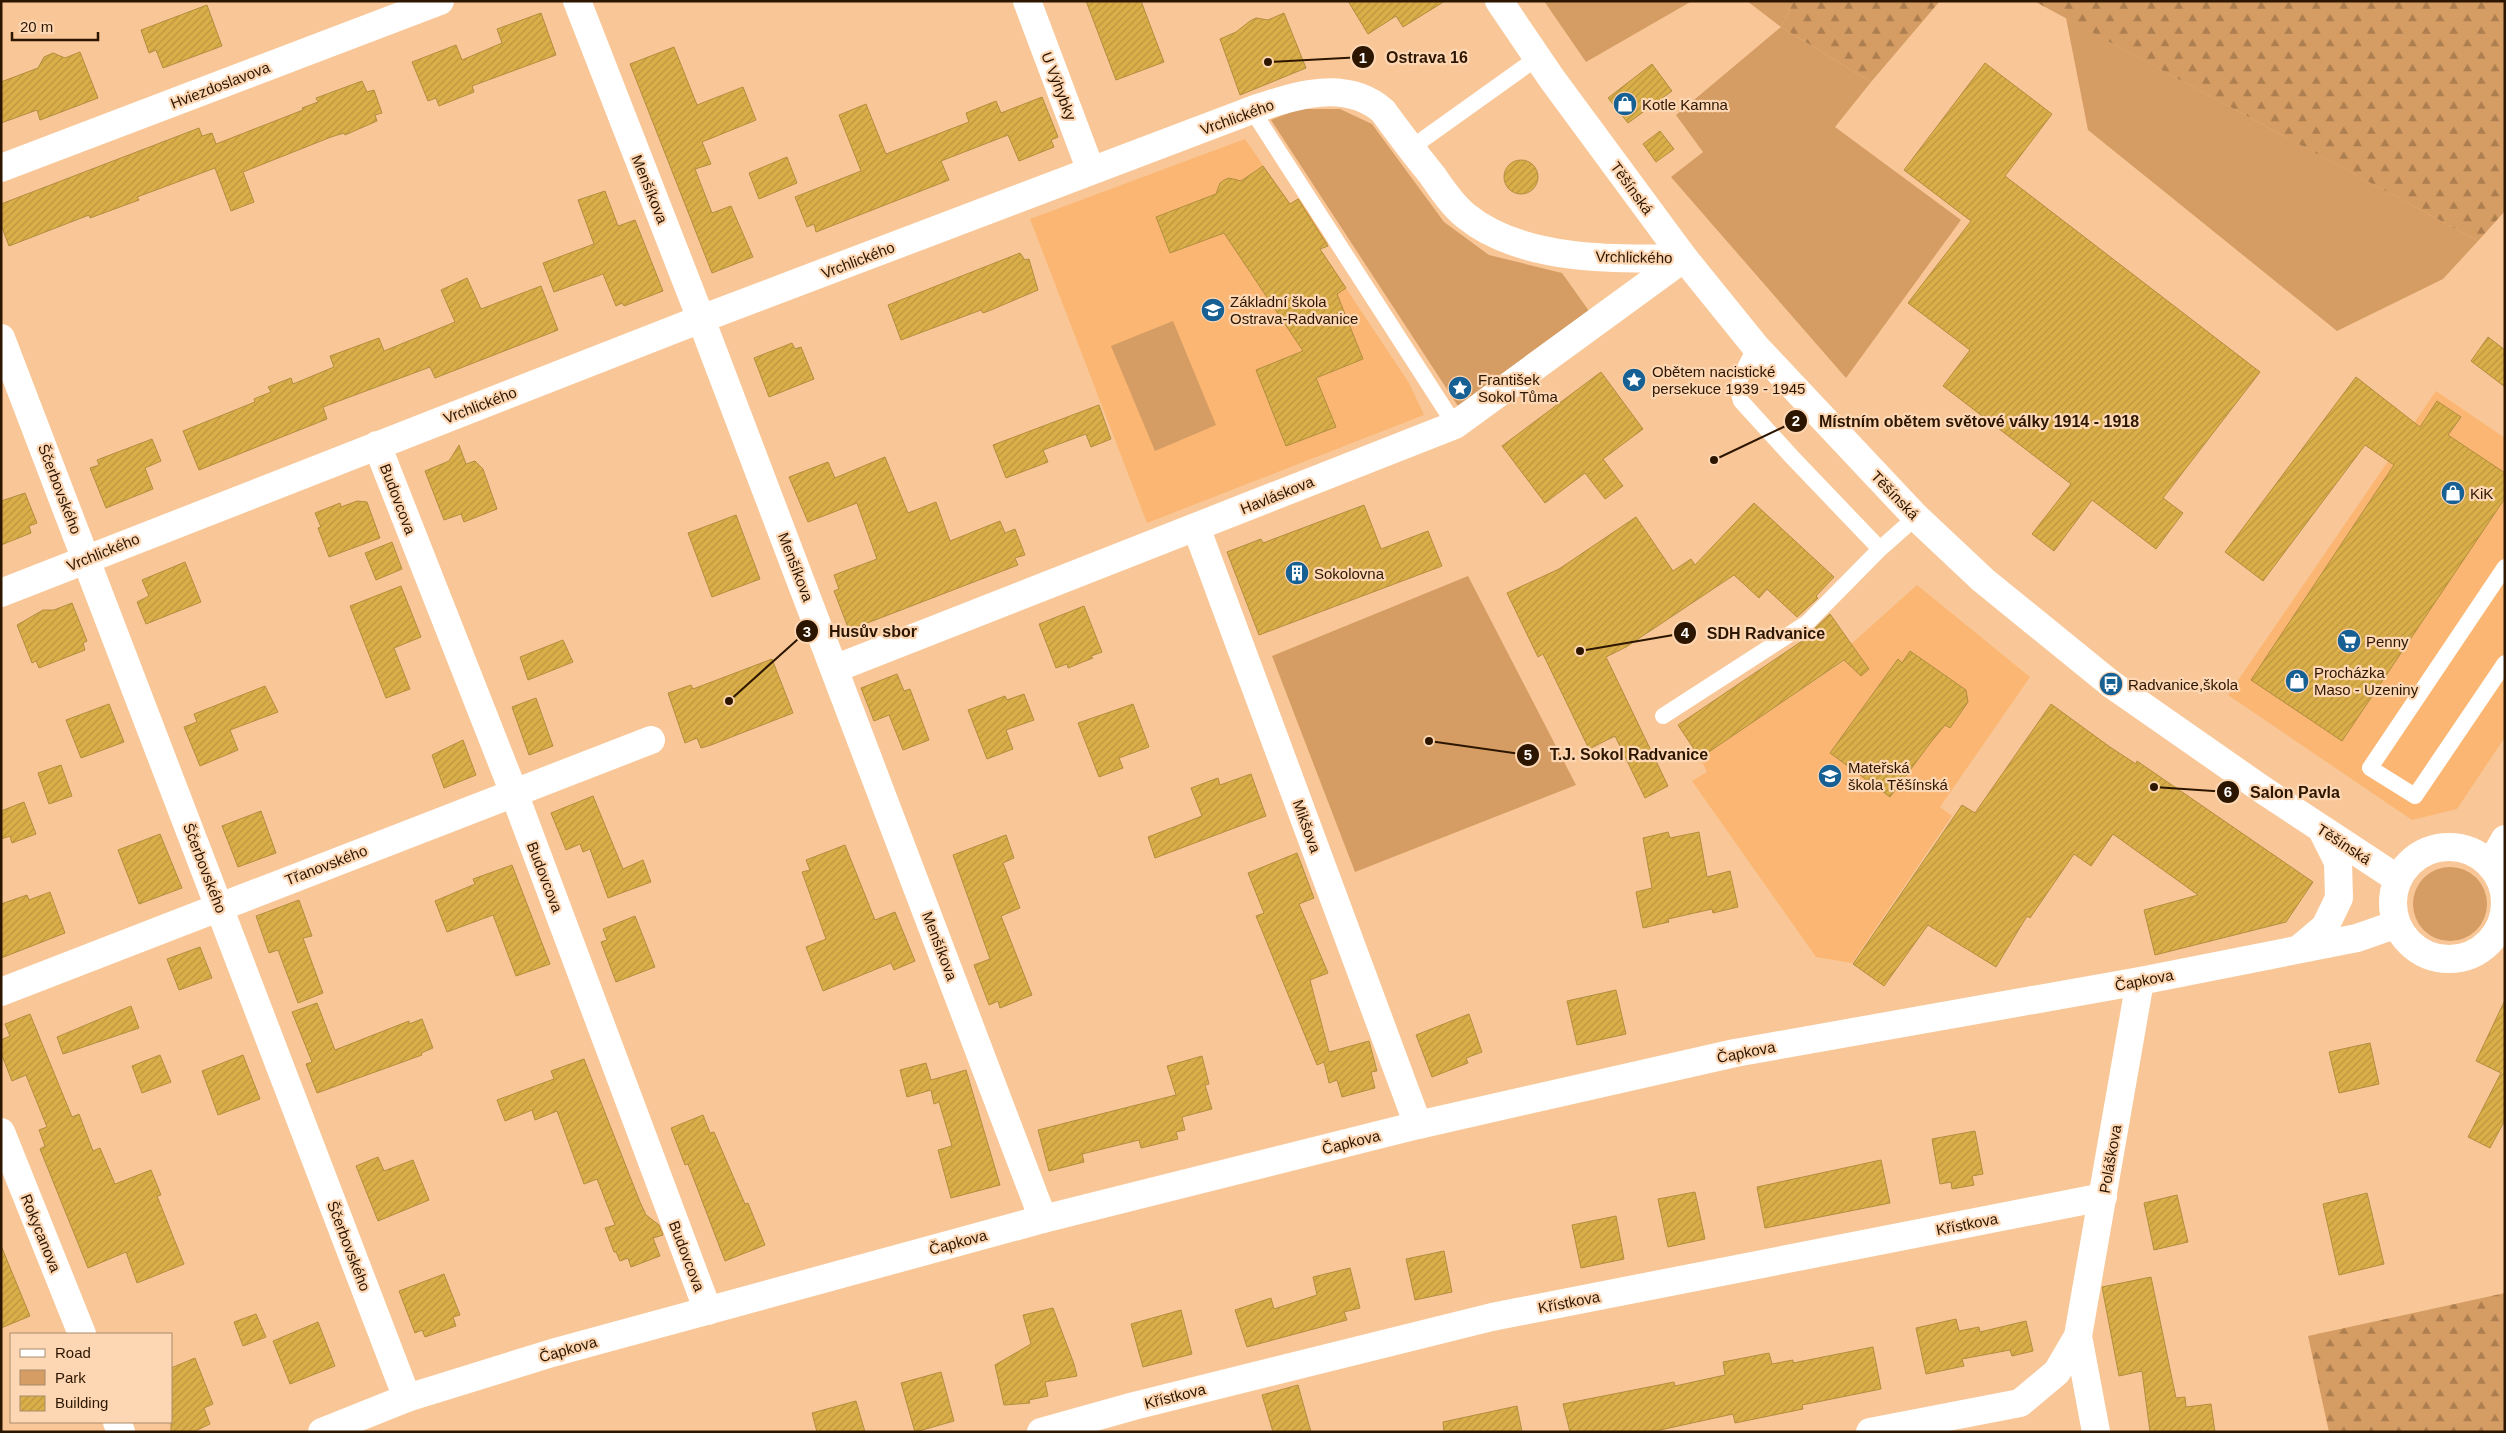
<svg xmlns="http://www.w3.org/2000/svg" width="2506" height="1433" viewBox="0 0 2506 1433" font-family="Helvetica,sans-serif">
	<style>
		.built { fill: #fab672 }
		.green { fill: #d59c63 }
		.forest { fill: url(#forest-firs) }
		.building { fill: url(#building-hatch); stroke: #b28e3f }
		.lines { fill: none; stroke-linecap: round; stroke-linejoin: round }
		.lane { stroke: #fff; stroke-width: 16 }
		.street { stroke: #fff; stroke-width: 28 }
		.secondary { stroke: #fff; stroke-width: 28 }
		.labels { text-anchor: middle; dominant-baseline: central; stroke-width: 4.5; stroke-linejoin: round; paint-order: stroke }
		.street-label { font-size: 15px; fill: #2d1600; stroke: #fdd7b3 }
		.poi-label { font-size: 15px; fill: #2d1600; stroke: #fdd7b3; text-anchor: start }
		.leader { fill: none; stroke: #2d1600; stroke-width: 2 }
		.callout-dot { fill: #2d1600; stroke: #fdd7b3; stroke-width: 2 }
		.mark-label { font-size: 15px; text-anchor: middle; font-weight: bold; fill: #fff }
		.callout-label { font-size: 16px; text-anchor: middle; font-weight: bold; fill: #2d1600; stroke: #fdd7b3; stroke-width: 4.5; stroke-linejoin: round; paint-order: stroke }
	</style>
	<defs>
		<pattern id="forest-firs" width="22" height="20" patternUnits="userSpaceOnUse" patternTransform="scale(1.25)"><rect width="22" height="20" fill="#d59c63"/><path d="M5 1l3.5 6h-7zM16 11l3.5 6h-7z" fill="#ad7e4f"/></pattern>
		<pattern id="building-hatch" width="6" height="6" patternUnits="userSpaceOnUse" patternTransform="scale(1.25)"><rect width="6" height="6" fill="#daae49"/><path d="M-1 1l2-2M0 6l6-6M5 7l2-2" fill="none" stroke="#bb953e"/></pattern>
	</defs>
	<rect width="100%" height="100%" fill="#f9c797"/>
	<!-- built -->
	<path class="built" d="M1245,139L1290,204L1301,197L1330,242L1320,249L1409,383L1424,415L1147,523L1030,219Z
		M2436,391L2505,438V737L2457,809L2412,820L2228,695Z
		M1917,585L2030,677L1940,807L1952,816L1852,963L1816,957L1692,781L1707,772L1700,758L1844,661L1840,654Z"/>
	<!-- green -->
	<path class="green" d="M1544,1H1692L1586,62Z
		M1747,1H1794L1781,27L1871,82L1835,127L1961,220L1846,378L1671,177L1703,152L1676,115L1781,27Z
		M2066,18L2478,241L2443,279L2337,331L2088,130Z
		M1299,109H1340L1372,124L1444,222L1489,255L1562,273L1589,311L1458,406L1271,120Z
		M1173,321L1216,425L1155,451L1111,346Z
		M1468,576L1576,785L1355,872L1272,656Z
		M2413 904a37 37 0 1 1 74 0a37 37 0 1 1-74 0Z"/>
	<!-- forest -->
	<path class="forest" d="M1794,1H1940L1871,82L1781,27Z
		M2034,1H2505V211L2478,241Z
		M2505,1293V1432H2329L2308,1336Z"/>
	<!-- building -->
	<path class="building" d="M1086,1H1141L1164,62L1116,80Z
		M1348,1H1445L1403,27L1396,16L1368,34Z
		M207,5L222,46L163,68L156,50L149,53L141,30Z
		M541,13L556,55L472,86L474,92L439,106L436,98L428,101L412,62L456,45L462,60L502,43L497,29Z
		M1284,13L1306,68L1240,95L1220,39L1236,32L1250,21L1256,18L1268,20Z
		M674,47L697,105L743,87L756,120L702,142L711,164L695,169L712,213L731,206L753,257L712,273L630,64Z
		M80,52L98,98L40,120L37,110L1,123V82L38,68L44,57L53,53L65,58Z
		M1985,63L2052,114L2005,176L2260,372L2163,498L2183,513L2156,549L2092,500L2054,551L2032,534L2071,484L1943,386L1970,350L1908,303L1971,221L1904,170Z
		M1652,64L1672,91L1628,123L1608,98Z
		M362,81L367,92L374,90L382,113L375,115L377,121L345,135L344,133L331,137L243,172L254,202L231,211L215,168L137,197L139,200L90,218L89,215L9,246L1,225V204L199,128L202,136L212,133L216,144L303,110L302,108L318,102L316,98Z
		M1042,97L1058,137L1051,140L1054,147L1019,161L1008,135L941,161L949,180L816,232L814,224L807,227L795,197L861,171L839,115L866,104L886,154L969,122L966,113L996,101L1001,113Z
		M1660,131L1674,149L1656,162L1643,144Z
		M787,157L797,183L759,199L749,173Z
		M1504 177a17 17 0 1 1 34 0a17 17 0 1 1-34 0Z
		M1263,166L1290,204L1298,199L1328,246L1320,249L1346,288L1337,294L1363,359L1316,378L1336,427L1286,446L1256,370L1303,351L1224,233L1170,253L1156,217L1216,194L1220,183L1224,180L1229,178L1241,181Z
		M605,191L618,226L635,220L663,291L624,306L622,303L616,306L603,274L554,292L543,263L594,244L578,200Z
		M1020,253L1025,260L1029,259L1038,290L991,310L983,313L981,310L901,340L888,305Z
		M467,278L481,309L541,286L558,330L435,378L430,367L323,407L327,419L199,470L183,431L255,402L254,399L271,392L268,387L291,378L293,384L334,367L330,356L379,338L384,351L455,322L441,290Z
		M2488,337L2505,350V387L2471,361Z
		M792,343L795,349L801,347L814,379L769,397L754,358Z
		M1601,372L1643,429L1603,459L1623,486L1605,499L1585,473L1545,503L1502,446Z
		M2356,377L2420,427L2437,401L2461,417L2448,435L2505,473V498L2342,741L2251,680L2394,465L2365,445L2263,581L2225,552Z
		M1099,405L1111,439L1091,447L1086,434L1043,450L1048,462L1006,478L993,445Z
		M152,439L161,461L145,468L153,489L106,508L90,468L99,465L97,460Z
		M459,445L466,464L475,461L483,469L497,509L464,522L461,514L444,520L425,471L449,461Z
		M885,457L908,513L936,502L950,541L1000,521L1005,533L1015,529L1025,555L1015,558L1018,565L849,630L834,591L839,589L834,575L877,559L857,503L808,522L789,477L828,462L835,478Z
		M25,493L37,523L29,526L31,533L1,545V501Z
		M357,501L367,502L380,538L329,557L318,528L321,527L315,513L340,503L341,507Z
		M1754,503L1834,577L1816,596L1818,598L1797,617L1767,589L1759,598L1734,575L1626,647L1606,657L1668,786L1645,798L1615,736L1589,749L1543,654L1538,657L1507,593L1559,569L1636,517L1673,571L1691,559L1695,565Z
		M1364,505L1381,549L1428,531L1442,566L1259,635L1227,552L1261,539L1263,543Z
		M736,515L760,579L712,597L688,533Z
		M392,542L402,569L376,580L365,553Z
		M185,562L201,602L146,624L137,602L149,596L142,580Z
		M401,586L421,637L394,648L410,689L386,698L350,606Z
		M72,603L87,641L83,643L85,650L39,668L36,661L32,663L17,625L43,610H54Z
		M1084,606L1102,652L1091,656L1093,658L1068,668L1067,664L1056,668L1039,624Z
		M1830,614L1869,669L1861,676L1844,660L1700,758L1678,725L1814,633L1812,631Z
		M563,640L573,662L528,680L520,657Z
		M1910,651L1966,690L1968,702L1950,728L1945,725L1931,742L1890,797L1830,753L1898,659L1902,663Z
		M772,659L793,713L711,745L701,748L697,738L685,743L668,693L691,685L693,689Z
		M897,674L904,691L910,689L929,740L903,750L889,715L874,721L861,688Z
		M265,686L278,712L230,730L238,750L200,766L184,727L197,722L194,714Z
		M1024,694L1034,720L1006,730L1013,749L987,759L968,710L1005,696L1007,700Z
		M536,698L553,746L529,755L512,707Z
		M109,704L124,742L81,758L66,720Z
		M1133,704L1149,747L1119,758L1123,768L1099,777L1078,723Z
		M2051,704L2110,747L2136,764L2137,761L2313,882L2286,922L2155,955L2144,910L2198,895L2113,834L2091,866L2074,854L2030,918L2027,916L1996,967L1928,925L1884,986L1853,964L1962,805L1975,813Z
		M463,740L476,775L444,788L432,755Z
		M61,765L72,796L49,804L38,773Z
		M1251,774L1266,816L1155,858L1148,837L1202,816L1191,788L1218,778L1220,785Z
		M593,796L623,869L643,860L651,882L608,898L590,849L583,852L580,844L566,850L551,813Z
		M24,802L36,834L12,843L10,836L1,839V811Z
		M261,811L276,853L238,867L222,826Z
		M1668,832L1670,838L1699,832L1707,877L1730,871L1738,907L1713,913L1712,909L1668,919L1669,922L1643,928L1636,892L1652,888L1643,838Z
		M160,834L182,888L139,904L118,850Z
		M1006,835L1014,858L1003,863L1020,908L1001,916L1032,995L1000,1008L998,1001L989,1005L974,965L990,959L953,855Z
		M845,845L875,920L895,912L915,961L894,970L891,963L823,991L806,947L826,939L802,872L810,870L806,860Z
		M1297,853L1314,898L1299,904L1328,973L1310,980L1329,1052L1369,1041L1377,1071L1371,1072L1375,1088L1342,1097L1337,1080L1329,1083L1324,1062L1317,1065L1256,916L1264,913L1248,873Z
		M512,865L550,964L516,976L493,915L447,932L435,901L475,884L473,879Z
		M50,892L65,933L1,958V904L27,895L29,900Z
		M299,900L312,936L303,938L323,993L298,1003L278,950L269,953L256,916Z
		M635,916L655,967L616,982L601,942L607,940L603,929Z
		M200,947L212,978L179,990L167,959Z
		M1616,990L1626,1034L1577,1045L1567,1001Z
		M2505,1000V1120L2490,1148L2468,1137L2501,1073L2476,1061Z
		M317,1003L335,1050L409,1021V1024L422,1019L433,1048L421,1053L422,1055L317,1093L306,1064L312,1062L292,1012Z
		M131,1006L139,1028L63,1054L57,1037Z
		M30,1014L72,1117L79,1114L93,1151L100,1148L115,1184L151,1170L161,1195L157,1196L184,1264L137,1283L126,1252L88,1268L40,1149L45,1146L39,1130L47,1127L26,1075L12,1081L1,1053V1040L10,1036L5,1024Z
		M1469,1014L1482,1052L1466,1058L1468,1063L1432,1077L1416,1035Z
		M2370,1043L2379,1084L2339,1093L2329,1052Z
		M160,1055L171,1082L142,1093L132,1066Z
		M243,1055L260,1099L218,1115L202,1071Z
		M1202,1056L1209,1084L1205,1085L1212,1109L1182,1117L1185,1130L1176,1132L1178,1139L1141,1148L1139,1140L1082,1154L1084,1162L1049,1171L1038,1130L1176,1095L1167,1066Z
		M584,1059L640,1202L646,1215L659,1225L663,1235L653,1238L660,1256L631,1267L628,1258L620,1261L616,1252H614L605,1228L615,1225L597,1179L584,1184L557,1111L535,1120L532,1110L505,1121L497,1100L554,1079L551,1071Z
		M926,1063L931,1080L966,1070L1000,1185L951,1198L938,1150L952,1146L939,1102L934,1104L931,1090L907,1097L900,1070Z
		M703,1115L710,1133L714,1132L745,1204L748,1203L765,1245L725,1261L688,1164L685,1165L671,1128Z
		M1975,1131L1983,1174L1972,1176L1974,1185L1952,1189L1951,1182L1940,1184L1932,1139Z
		M378,1157L384,1171L413,1160L429,1200L378,1221L356,1166Z
		M1881,1160L1890,1203L1765,1228L1757,1187Z
		M1695,1192L1705,1239L1668,1247L1658,1199Z
		M2367,1193L2384,1264L2339,1275L2323,1204Z
		M2177,1195L2188,1242L2154,1250L2144,1203Z
		M1616,1216L1624,1259L1581,1268L1572,1225Z
		M2,1248L30,1316L1,1328V1249Z
		M1444,1251L1452,1292L1415,1300L1406,1259Z
		M1350,1268L1360,1308L1344,1312L1347,1320L1247,1347L1235,1310L1271,1298L1274,1309L1317,1295L1313,1277Z
		M444,1274L460,1315L453,1317L456,1326L425,1337L422,1330L415,1333L399,1291Z
		M2151,1277L2176,1398L2185,1397L2186,1407L2211,1404L2215,1432H2150L2142,1371L2119,1376L2102,1287Z
		M1053,1308L1074,1364L1077,1376L1045,1382L1048,1396L1029,1400L1030,1403L1004,1405L995,1365L1031,1344L1023,1315Z
		M1181,1310L1192,1354L1143,1367L1131,1324Z
		M256,1314L266,1337L243,1346L234,1322Z
		M1956,1319L1959,1331L1979,1327L1980,1332L2026,1321L2033,1351L2012,1356L2010,1350L1962,1359L1964,1366L1926,1374L1916,1328Z
		M318,1322L335,1366L290,1384L273,1341Z
		M1873,1347L1881,1389L1802,1405L1803,1409L1735,1423L1733,1414L1651,1432H1570L1563,1404L1674,1382L1675,1386L1725,1375L1723,1362L1769,1353L1772,1364L1793,1360V1363Z
		M195,1358L213,1404L204,1408L210,1424L193,1432H171V1368Z
		M941,1372L954,1421L915,1432L901,1383Z
		M1298,1385L1311,1432H1273L1262,1395Z
		M856,1401L865,1432H817L812,1413Z
		M1517,1406L1522,1432H1444L1443,1422Z"/>
	<g class="lines">
		<!-- lane -->
		<path class="lane" d="M1252,110L1455,425
			M1411,148L1537,58
			M1756,347C1748,363 1733,382 1741,401L1792,457L1880,549
			M2505,567L2370,768L2415,796L2505,663
			M1663,716L1807,623L1880,549L1916,517"/>
		<!-- street -->
		<path class="street" d="M577,1L696,306L1043,1219
			M1027,1L1091,171
			M1,168L440,1
			M1,338L407,1398
			M377,445L514,793L708,1311
			M1196,527L1418,1125
			M1,593L701,319L1252,110C1294,96 1345,78 1383,111C1399,133 1415,154 1432,175C1442,189 1452,205 1466,216C1521,261 1617,260 1684,258
			M834,669L1455,425L1684,258
			M1,992L651,740
			M1,1132L82,1334
			M2078,1336L2096,1432
			M117,1422L121,1432
			M1041,1432L1134,1406L1492,1317L2103,1197
			M1870,1432L2020,1403L2057,1372L2078,1336L2140,981"/>
		<!-- secondary -->
		<path class="secondary" d="M1499,1L1552,79L1684,258L1756,347L1916,517L1983,580L2111,684L2263,790L2398,879
			M2393 903a56 56 0 1 1 112 0a56 56 0 1 1-112 0Z
			M2490,865L2505,839
			M2299,949L2325,927L2339,898L2338,862L2322,830
			M322,1432L407,1398L552,1353L1043,1219L1418,1125L1735,1053L2140,981L2357,938L2397,924"/>
	</g>
	<!-- icons -->
	<defs>
		<g id="shop-disc" transform="scale(1.25)"><circle r="9.5" fill="#176094" stroke="#fdd7b3"/><path d="M-5-2.5h2.3a2.7 3.5 0 0 1 5.4 0H5L5.5 6h-11ZM-1.5-2.5h3a1.5 2.3 0 0 0-3 0Z" fill="#fff"/></g>
		<g id="school-disc" transform="scale(1.25)"><circle r="9.5" fill="#176094" stroke="#fdd7b3"/><path d="M0-5L7-2L0 1L-7-2ZM-4 1L0 2.5L4 1V4Q0 6-4 4Z" fill="#fff"/></g>
		<g id="sight-disc" transform="scale(1.25)"><circle r="9.5" fill="#176094" stroke="#fdd7b3"/><path d="M0-6L1.8-2.2L6-1.7L2.9 1.2L3.7 5.4L0 3.3L-3.7 5.4L-2.9 1.2L-6-1.7L-1.8-2.2Z" fill="#fff"/></g>
		<g id="building-disc" transform="scale(1.25)"><circle r="9.5" fill="#176094" stroke="#fdd7b3"/><path d="M-4-6H4V6H1V3H-1V6H-4ZM-2.5-4.3h1.7v1.8h-1.7ZM.8-4.3h1.7v1.8H.8ZM-2.5-1h1.7V.8h-1.7ZM.8-1h1.7V.8H.8Z" fill="#fff"/></g>
		<g id="supermarket-disc" transform="scale(1.25)"><circle r="9.5" fill="#176094" stroke="#fdd7b3"/><path d="M-6-5.5h2.5l.6 2H6L4.5 2H-2.5L-4.4-4H-6ZM-1.5 3.2a1.3 1.3 0 1 0 .1 0ZM3 3.2a1.3 1.3 0 1 0 .1 0Z" fill="#fff"/></g>
		<g id="bus-disc" transform="scale(1.25)"><circle r="9.5" fill="#176094" stroke="#fdd7b3"/><path d="M-5-6H5V4H4V6H2V4H-2V6H-4V4H-5ZM-3.5-4V0h7V-4ZM-3.5 1.2v1.5H-2V1.2ZM2 1.2v1.5H3.5V1.2Z" fill="#fff"/></g>
	</defs>
	<g fill-rule="evenodd">
		<use href="#shop-disc" x="1625" y="104"/>
		<use href="#school-disc" x="1213" y="310"/>
		<use href="#sight-disc" x="1634" y="380"/>
		<use href="#sight-disc" x="1460" y="388"/>
		<use href="#shop-disc" x="2453" y="493"/>
		<use href="#building-disc" x="1297" y="573"/>
		<use href="#supermarket-disc" x="2349" y="641"/>
		<use href="#shop-disc" x="2297" y="681"/>
		<use href="#bus-disc" x="2111" y="684"/>
		<use href="#school-disc" x="1830" y="776"/>
	</g>
	<g class="labels">
		<!-- street labels -->
		<g class="street-label">
			<text transform="translate(220 85) rotate(-21)">Hviezdoslavova</text>
			<text transform="translate(1059 86) rotate(69)">U Výhybky</text>
			<text transform="translate(1237 117) rotate(-20)">Vrchlického</text>
			<text transform="translate(1632 188) rotate(54)">Těšínská</text>
			<text transform="translate(650 189) rotate(68)">Menšíkova</text>
			<text transform="translate(1634 257) rotate(1)">Vrchlického</text>
			<text transform="translate(858 260) rotate(-21)">Vrchlického</text>
			<text transform="translate(480 405) rotate(-21)">Vrchlického</text>
			<text transform="translate(60 489) rotate(69)">Ščerbovského</text>
			<text transform="translate(1277 495) rotate(-22)">Havláskova</text>
			<text transform="translate(1895 495) rotate(46)">Těšínská</text>
			<text transform="translate(398 499) rotate(69)">Budovcova</text>
			<text transform="translate(103 552) rotate(-22)">Vrchlického</text>
			<text transform="translate(796 567) rotate(69)">Menšíkova</text>
			<text transform="translate(1307 826) rotate(70)">Mikšova</text>
			<text transform="translate(2344 844) rotate(33)">Těšínská</text>
			<text transform="translate(326 865) rotate(-21)">Třanovského</text>
			<text transform="translate(205 868) rotate(69)">Ščerbovského</text>
			<text transform="translate(545 877) rotate(69)">Budovcova</text>
			<text transform="translate(940 946) rotate(69)">Menšíkova</text>
			<text transform="translate(2144 980) rotate(-11)">Čapkova</text>
			<text transform="translate(1746 1052) rotate(-11)">Čapkova</text>
			<text transform="translate(1351 1142) rotate(-14)">Čapkova</text>
			<text transform="translate(2110 1159) rotate(-80)">Poláškova</text>
			<text transform="translate(1967 1224) rotate(-11)">Křístkova</text>
			<text transform="translate(41 1233) rotate(68)">Rokycanova</text>
			<text transform="translate(958 1242) rotate(-15)">Čapkova</text>
			<text transform="translate(349 1246) rotate(69)">Ščerbovského</text>
			<text transform="translate(687 1256) rotate(69)">Budovcova</text>
			<text transform="translate(1569 1302) rotate(-11)">Křístkova</text>
			<text transform="translate(568 1349) rotate(-16)">Čapkova</text>
			<text transform="translate(1175 1396) rotate(-14)">Křístkova</text>
		</g>
		<!-- poi labels -->
		<g class="poi-label">
			<text x="1642" y="104">Kotle Kamna</text>
			<text x="1230" y="301">Základní škola<tspan x="1230" dy="17">Ostrava-Radvanice</tspan></text>
			<text x="1652" y="371">Obětem nacistické<tspan x="1652" dy="17">persekuce 1939 - 1945</tspan></text>
			<text x="1478" y="379">František<tspan x="1478" dy="17">Sokol Tůma</tspan></text>
			<text x="2470" y="493">KiK</text>
			<text x="1314" y="573">Sokolovna</text>
			<text x="2366" y="641">Penny</text>
			<text x="2314" y="672">Procházka<tspan x="2314" dy="17">Maso - Uzeniny</tspan></text>
			<text x="2128" y="684">Radvanice,škola</text>
			<text x="1848" y="767">Mateřská<tspan x="1848" dy="17">škola Těšínská</tspan></text>
		</g>
	</g>
	<!-- callouts -->
	<path class="leader" d="M1268 62L1363 57M1714 460L1796 421M729 701L807 631M1580 651L1685 633M1429 741L1528 755M2154 787L2228 792"/>
	<g class="callout-dot">
		<circle cx="1268" cy="62" r="5"/>
		<circle cx="1714" cy="460" r="5"/>
		<circle cx="729" cy="701" r="5"/>
		<circle cx="1580" cy="651" r="5"/>
		<circle cx="1429" cy="741" r="5"/>
		<circle cx="2154" cy="787" r="5"/>
		<circle cx="1363" cy="57" r="12"/>
		<circle cx="1796" cy="421" r="12"/>
		<circle cx="807" cy="631" r="12"/>
		<circle cx="1685" cy="633" r="12"/>
		<circle cx="1528" cy="755" r="12"/>
		<circle cx="2228" cy="792" r="12"/>
	</g>
	<g class="mark-label">
		<text x="1363" y="63">1</text>
		<text x="1796" y="426">2</text>
		<text x="807" y="637">3</text>
		<text x="1685" y="638">4</text>
		<text x="1528" y="760">5</text>
		<text x="2228" y="797">6</text>
	</g>
	<g class="callout-label">
		<text x="1427" y="63">Ostrava 16</text>
		<text x="1979" y="427">Místním obětem světové války 1914 - 1918</text>
		<text x="873" y="637">Husův sbor</text>
		<text x="1766" y="639">SDH Radvanice</text>
		<text x="1629" y="760">T.J. Sokol Radvanice</text>
		<text x="2295" y="798">Salon Pavla</text>
	</g>
	<!-- border -->
	<rect width="2506" height="1433" fill="none" stroke="#2d1600" stroke-width="5"/>
	<!-- legend -->
	<rect x="10" y="1333" width="162" height="90" fill="#fdd7b3" stroke="#aa8a6b"/>
	<rect x="20" y="1349" width="25" height="8" fill="#ffffff" stroke="#aa8a6b"/>
	<text x="55" y="1358" font-size="15" fill="#2d1600">Road</text>
	<rect x="20" y="1370" width="25" height="15" fill="#d59c63" stroke="#aa8a6b"/>
	<text x="55" y="1383" font-size="15" fill="#2d1600">Park</text>
	<rect x="20" y="1396" width="25" height="15" fill="url(#building-hatch)" stroke="#aa8a6b"/>
	<text x="55" y="1408" font-size="15" fill="#2d1600">Building</text>
	<!-- scale -->
	<path d="M12 32v8h86v-8" fill="none" stroke="#2d1600" stroke-width="2.5"/>
	<text x="20" y="32" font-size="15" fill="#2d1600" stroke="#fdd7b3" stroke-width="4" paint-order="stroke">20 m</text>
</svg>
